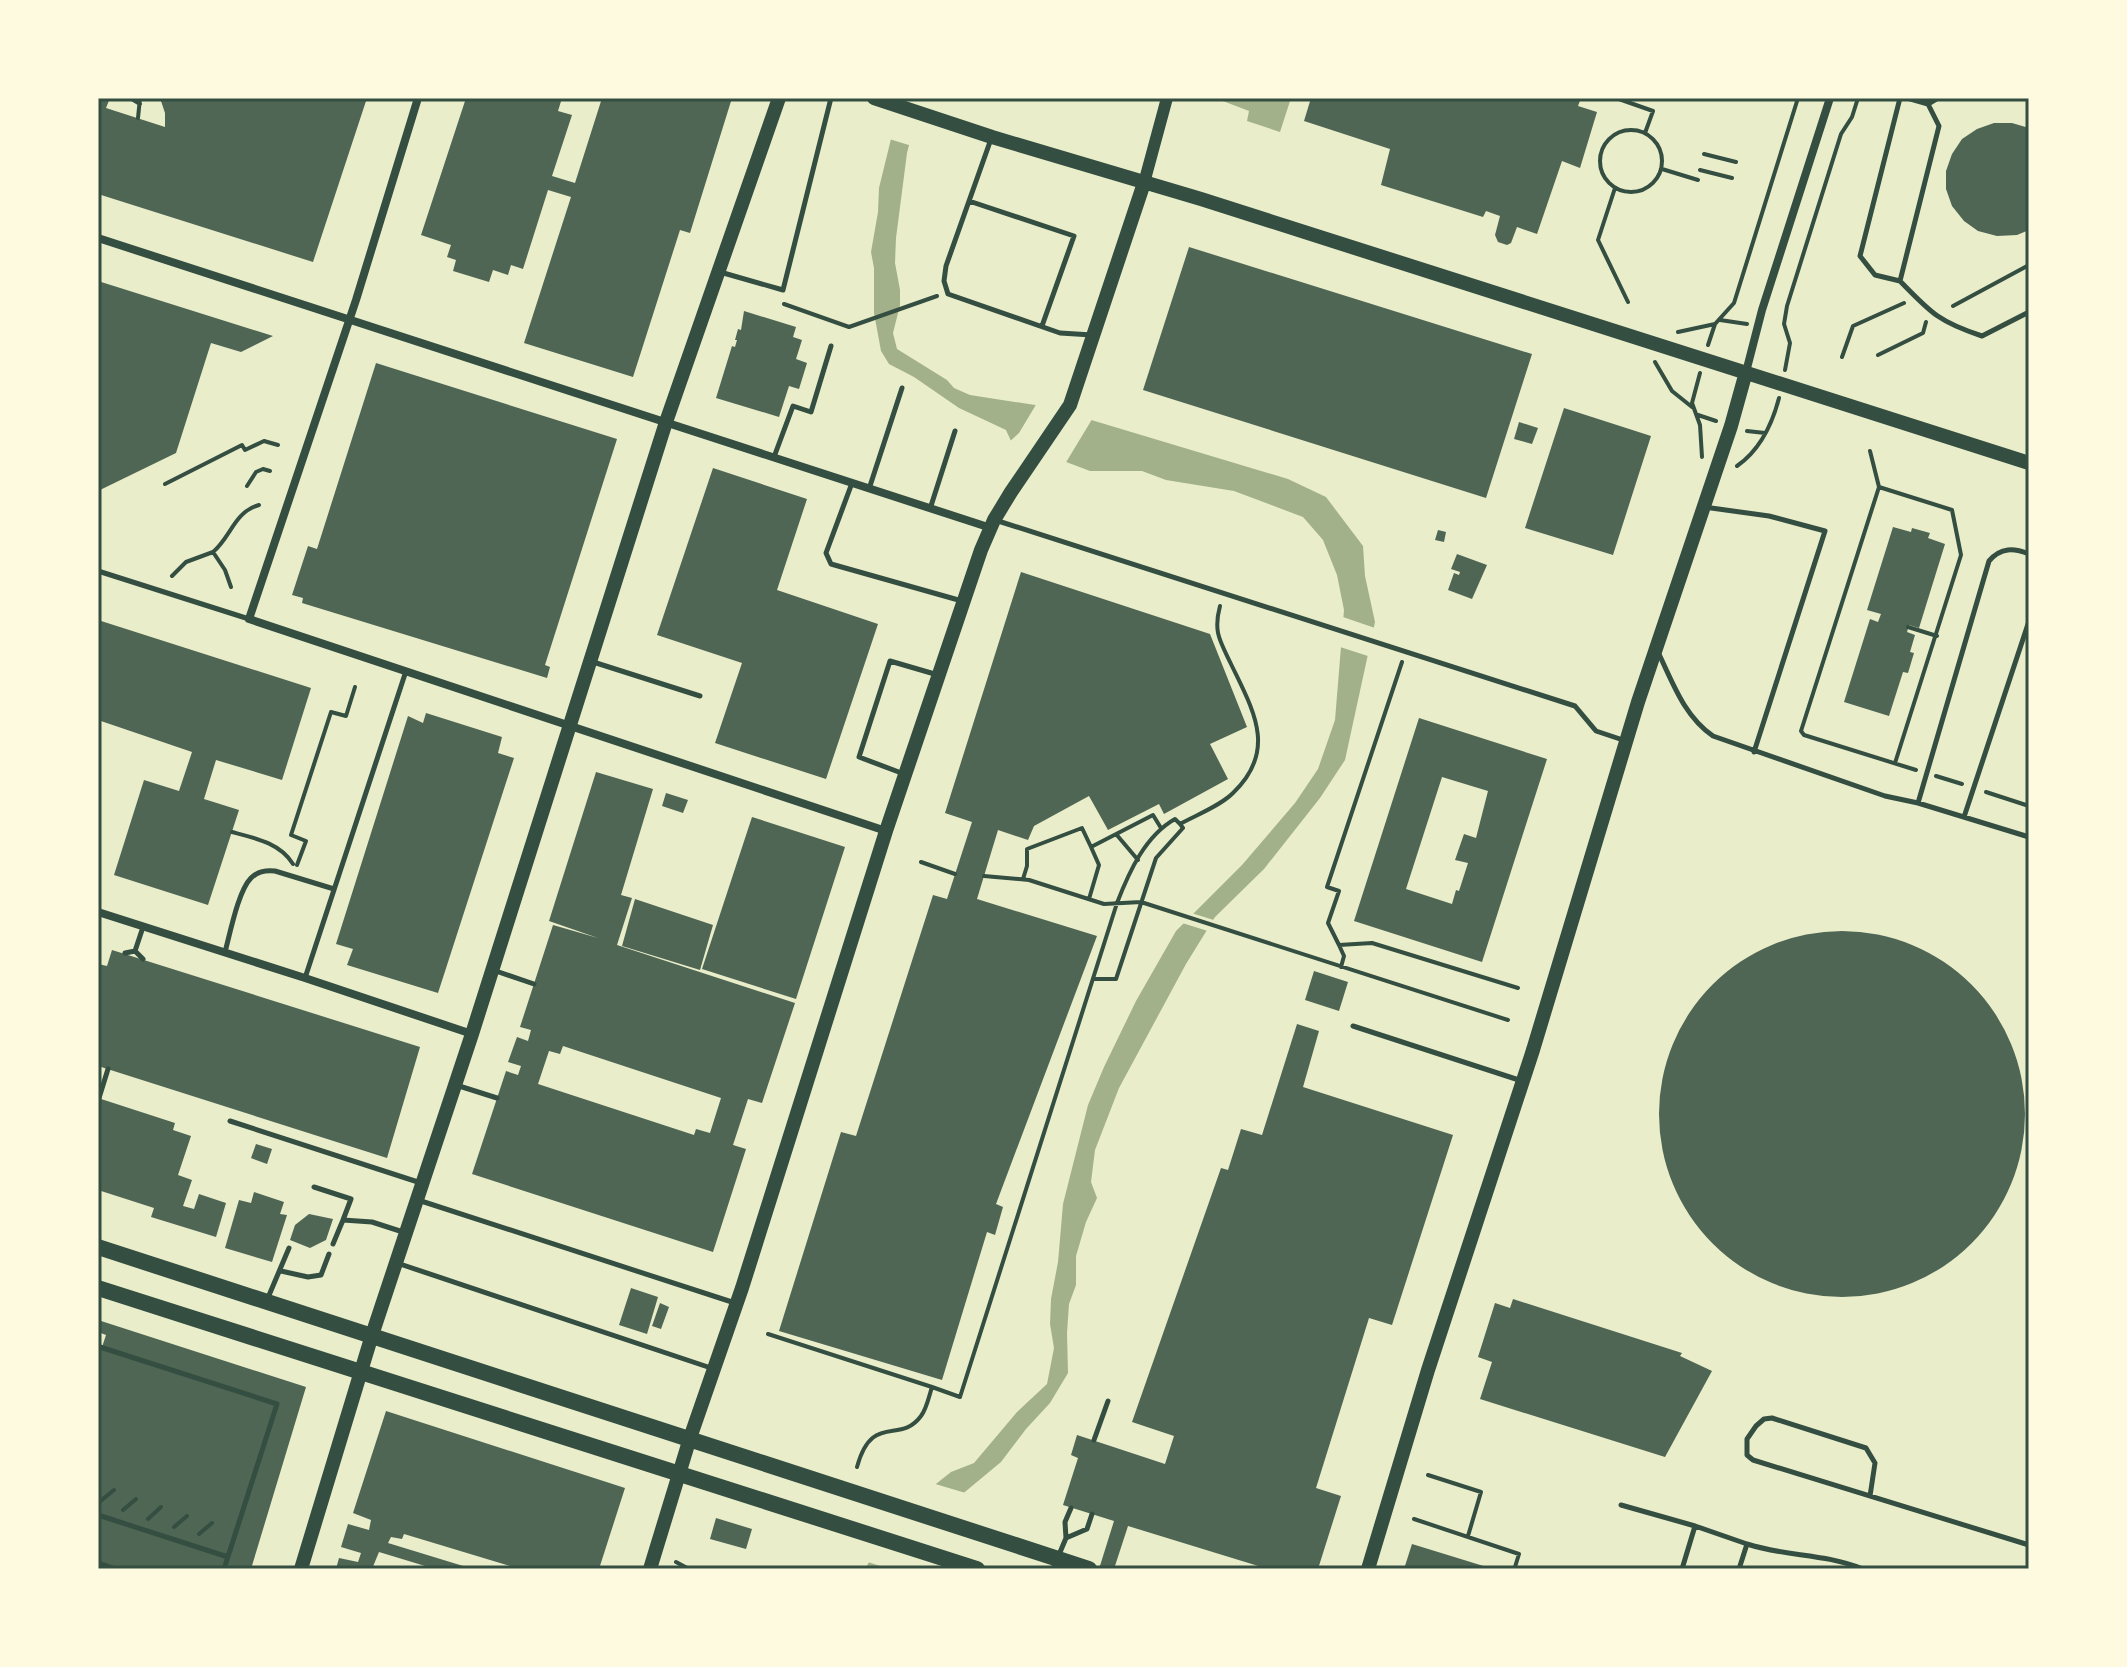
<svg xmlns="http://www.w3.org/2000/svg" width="2127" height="1667" viewBox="0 0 2127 1667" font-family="'DejaVu Sans',sans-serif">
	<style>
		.water { fill: #a3b18a }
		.pier { fill: #e9edc9 }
		.building { fill: #4f6655; fill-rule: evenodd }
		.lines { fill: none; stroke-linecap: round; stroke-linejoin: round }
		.path { stroke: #344e41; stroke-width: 4 }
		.service { stroke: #344e41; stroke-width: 5 }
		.minor { stroke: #344e41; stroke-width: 8 }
		.tertiary { stroke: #344e41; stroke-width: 12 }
		.secondary { stroke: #344e41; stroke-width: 14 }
		.primary { stroke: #344e41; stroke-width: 16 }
		.neatline { fill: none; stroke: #344e41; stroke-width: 3 }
	</style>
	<rect width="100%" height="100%" fill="#e9edc9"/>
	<!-- water -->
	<path class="water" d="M901,98H921L907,153L896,238L895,263L900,290V305L893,333L897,349L947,380L954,388L970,395L1048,407L1288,479L1326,497L1363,546L1365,576L1375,622L1345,760L1320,798L1264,869L1215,917L1186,964L1119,1088L1095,1150L1091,1182L1097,1198L1086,1222L1076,1256V1285L1069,1304L1067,1333L1068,1373L1050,1403L1026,1429L1001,1462L960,1496L913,1569H865L888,1530L917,1499L951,1472L974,1463L1017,1412L1047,1384L1054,1348L1050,1324L1051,1299L1058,1262L1063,1204L1088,1105L1104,1067L1136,1001L1176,931L1242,865L1295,803L1318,769L1335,720L1344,610L1337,575L1323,540L1303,517L1234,491L1166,480L1142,471H1090L1011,441L1006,430L959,408L914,377L889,364L881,351L874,313V268L871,252L878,212L879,188Z
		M1215,98H1291L1280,132L1247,121L1249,111Z"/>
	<!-- pier -->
	<path class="pier" d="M897,98H925L912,146L886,138Z
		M1037,403L1049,404L1094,416L1065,464L1008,443L1019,433Z
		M1340,616L1378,629L1371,657L1337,646Z
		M1188,912L1217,921L1211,932L1179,922Z
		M932,1483L969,1494L937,1536L917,1569H889L865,1561L885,1528L915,1496Z"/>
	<!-- building -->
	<path class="building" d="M98,98H110L106,108L165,127V113L160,98H367L313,262L98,194Z
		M466,98H562L558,111L572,115L552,176L575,183L602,98H732L690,233L680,230L633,377L524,343L571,197L548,190L523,269L511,265L508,275L493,270L489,282L453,271L456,260L447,257L451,245L421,235Z
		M1311,98H1581L1578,106L1597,112L1580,168L1562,161L1537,234L1517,227L1511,243L1507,245L1498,242L1495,235L1500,216L1486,211L1483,217L1381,185L1390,149L1304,121Z
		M1994,123H2012L2029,128V230L2017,235L1997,236L1978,231L1964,221L1952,206L1946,189V171L1952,154L1962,139L1977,129Z
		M1189,247L1532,354L1486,498L1143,390Z
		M98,281L273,336L241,352L211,343L176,453L100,490L98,489Z
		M744,311L796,327L793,337L802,340L796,359L807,363L799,389L789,386L779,417L716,398L732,346L735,347L737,340H735L738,329L741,330Z
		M376,363L617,439L545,665L550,667L547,678L302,603L303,598L292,595L308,546L317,549Z
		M1564,408L1651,436L1613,555L1525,528Z
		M1519,422L1538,428L1532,444L1514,439Z
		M713,468L807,499L777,590L878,624L826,779L715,743L742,663L657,635Z
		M1893,527L1911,532L1912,528L1930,533L1928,538L1945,544L1919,628L1909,625L1907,632L1915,635L1910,652L1914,653L1908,673L1903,672L1889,716L1844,702L1870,619L1878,622L1881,614L1867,610Z
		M1438,530L1446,532L1444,542L1435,540Z
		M1457,554L1487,565L1472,599L1448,590L1454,573L1459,575L1460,572L1451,569Z
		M1021,572L1210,634L1247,727L1210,744L1228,779L1164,814L1159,804L1108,830L1089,796L1034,826L1028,840L998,830L977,899L1097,936L996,1204L1003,1207L995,1235L987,1232L942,1380L779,1331L841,1132L856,1136L933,895L947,899L972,822L945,813Z
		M98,620L311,688L282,780L216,760L204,799L239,810L208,905L114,875L144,780L179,791L192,752L98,720Z
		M426,713L502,737L498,753L514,758L438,993L347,965L353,949L336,944L408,716L423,723Z
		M1419,718L1547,759L1482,962L1354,921ZM1442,777L1488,791L1476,838L1464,834L1455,860L1468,863L1459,891L1456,890L1452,904L1406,889Z
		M596,772L653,789L621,895L632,898L617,945L795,1003L762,1103L748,1099L733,1145L746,1149L713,1252L472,1174L506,1071L518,1075L521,1066L508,1062L517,1037L528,1041L531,1030L520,1027L553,925L598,938L549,921ZM563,1046L721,1098L710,1133L696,1129L694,1135L538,1084L549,1051L560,1054Z
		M666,793L688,800L683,813L662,806Z
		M752,817L845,847L796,999L702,969Z
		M635,899L713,925L700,970L622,946Z
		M1659 1114a183 183 0 1 1 366 0a183 183 0 1 1-366 0Z
		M112,950L420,1047L387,1158L98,1066V964L107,966Z
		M1314,971L1348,982L1339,1011L1305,1000Z
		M1297,1024L1319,1031L1303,1087L1453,1135L1392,1325L1369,1318L1316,1488L1341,1496L1318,1569H1268L1128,1526L1114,1569H1099L1114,1521L1063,1505L1078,1458L1071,1455L1077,1435L1165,1464L1174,1436L1132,1422L1221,1168L1228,1170L1241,1129L1262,1135Z
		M98,1098L175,1123L173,1130L191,1136L178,1175L192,1180L183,1206L194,1209L199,1194L226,1203L216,1237L151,1217L154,1208L98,1190L100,1160L98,1159Z
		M256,1144L272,1149L267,1164L251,1158Z
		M254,1192L284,1202L280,1214L287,1215L272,1262L225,1248L239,1200L251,1203Z
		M309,1214L333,1219L326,1240L310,1248L290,1240L295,1225Z
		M631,1288L658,1297L647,1334L619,1325Z
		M1513,1299L1682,1353L1680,1356L1712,1371L1665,1457L1480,1399L1492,1362L1478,1357L1495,1303L1510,1308Z
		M660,1303L669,1307L661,1329L652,1326Z
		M98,1320L306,1387L251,1569H98V1359L106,1335L98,1332Z
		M386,1411L625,1488L599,1569H520L404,1534L402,1539L391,1537L388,1543L473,1569H435L379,1552L372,1569H336L339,1558L358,1562L361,1553L341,1547L348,1524L369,1530L371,1520L353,1513Z
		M716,1518L752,1529L746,1549L710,1539Z
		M1412,1544L1490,1568L1489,1569H1404Z"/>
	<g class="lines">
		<!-- path -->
		<path class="path" d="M130,98L140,104
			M1616,98L1653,111L1645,133
			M138,118L140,98
			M1600 161a31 31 0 1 1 62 0a31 31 0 1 1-62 0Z
			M1704,154L1736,162
			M1662,169L1698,180
			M1700,170L1732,178
			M1615,188L1598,240L1628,302
			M784,304L849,327L937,296
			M1953,306L2029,265
			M1720,320L1747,324
			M1678,332L1715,324
			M1708,345L1715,324L1734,303L1798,98
			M1878,355L1923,333L1926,322
			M1842,357L1853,326L1904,303
			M1655,362L1672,391L1692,407
			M1785,370L1790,343L1784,324L1787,306L1841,134L1852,117L1858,98
			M1700,373L1692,403L1700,425L1702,457
			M1698,415L1716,421
			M1747,431L1765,433
			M1870,451L1879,487L1801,731L1804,735L1916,770
			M1737,466C1760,450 1772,425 1779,398
			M165,484L242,445L245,450L264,441L278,445
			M247,486L256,472L263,469L270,471
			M1879,487L1952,510L1961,555L1895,763
			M213,552C231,537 234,512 259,505
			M172,576L186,562L213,552L225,570L231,587
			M1908,627L1937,636
			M1402,662L1327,887L1339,891L1328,923L1339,945L1372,943L1518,988
			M1936,776L1962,784
			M1986,792L2029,806
			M232,832C255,838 280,843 293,864
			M1116,834L1138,860
			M921,862L955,874
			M297,865L306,841L291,835L331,712L346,716L355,687
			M984,876L1029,880L1104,904L1141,902L1508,1020
			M1023,879L1027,866V849L1082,828L1091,847
			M1089,899L1099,865L1091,847L1153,815L1161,828
			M1339,945L1344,956L1341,967
			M1093,979H1116L1156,858L1183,828L1180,824C1196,815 1220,806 1233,793C1278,750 1253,710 1231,664C1220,641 1213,632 1220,606
			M768,1334L932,1387
			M857,1467C872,1412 900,1445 921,1416C927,1408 929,1396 932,1387L960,1397L1117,903C1129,872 1145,836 1175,819L1180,824
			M1428,1475L1481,1492L1468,1536
			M98,1503L114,1490
			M123,1510L136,1499
			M148,1519L161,1507
			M1414,1519L1519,1554L1515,1567L1521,1569
			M174,1527L187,1516
			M199,1534L212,1523
			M676,1562L689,1569"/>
		<!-- service -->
		<path class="service" d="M1900,98L1860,256L1875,275L1900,281L1939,126L1928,104L1907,98
			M1928,104L1938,98
			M991,139L946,266L944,281L948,294L1060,333L1092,335
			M969,201L1074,236L1042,326
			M720,272L783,290L831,98
			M1900,281C1931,313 1939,322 1982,336L2029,312
			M774,457L793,406L811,412L831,346
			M852,483L826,553L831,564L962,601
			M869,489L902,388
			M1704,507L1769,516L1825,531L1754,752
			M930,509L955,431
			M995,520L1575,706L1596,731L1623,740
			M98,571L249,619
			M1658,652C1673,683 1684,716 1713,736L1885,796L1918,803L1989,561C2001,547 2014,548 2029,554
			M590,661L700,696
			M904,774L859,757L890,661L938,675
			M1918,803L2029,837
			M1964,817L2029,621
			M135,951L143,927
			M135,951L143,959
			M225,952C230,934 238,891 251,878C258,871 266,870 275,871L334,889
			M125,953L135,951
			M493,970L534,984
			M305,978L406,671
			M1353,1026L1522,1081
			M456,1085L497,1098
			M99,1098L108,1069
			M230,1121L421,1183
			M314,1187L351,1199L343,1220
			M418,1200L735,1303
			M333,1244L343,1220L372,1222L403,1232
			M397,1263L714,1369
			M281,1271L308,1277L321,1275L329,1254
			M267,1300L289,1248
			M100,1347L277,1404L224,1569
			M1094,1440L1108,1401
			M1870,1496L1875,1463L1866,1448L1772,1418L1764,1419L1756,1426L1747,1439V1455L1753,1460L2029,1545
			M1621,1505L1695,1526
			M98,1515L228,1557
			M1066,1538L1087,1529L1092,1514
			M98,1563L116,1569
			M1053,1569L1066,1538L1065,1522L1071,1508
			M1682,1569L1695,1526L1747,1544
			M1739,1569L1747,1544C1787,1557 1823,1553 1863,1569"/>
		<!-- minor -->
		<path class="minor" d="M418,98L356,300L249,619L886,831
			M98,238L991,528
			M1746,372L1762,310L1830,98
			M98,912L305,978L472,1034"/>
		<!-- tertiary -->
		<path class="tertiary" d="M1144,183L1167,98"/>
		<!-- secondary -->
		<path class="secondary" d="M874,98L992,137L1201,199L2029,463
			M301,1569L372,1335L472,1034L666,422L779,98
			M650,1569L690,1438L742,1288L886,831L981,550L994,520L1011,492L1070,405L1144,183
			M1368,1569L1428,1370L1533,1050L1638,702L1731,426L1746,372"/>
		<!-- primary -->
		<path class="primary" d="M98,1247L1089,1569
			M98,1288L977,1569"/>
	</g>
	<!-- border -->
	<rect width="2127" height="1667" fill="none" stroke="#fefae0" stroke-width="200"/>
	<rect x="100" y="100" width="1927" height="1467" class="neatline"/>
</svg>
